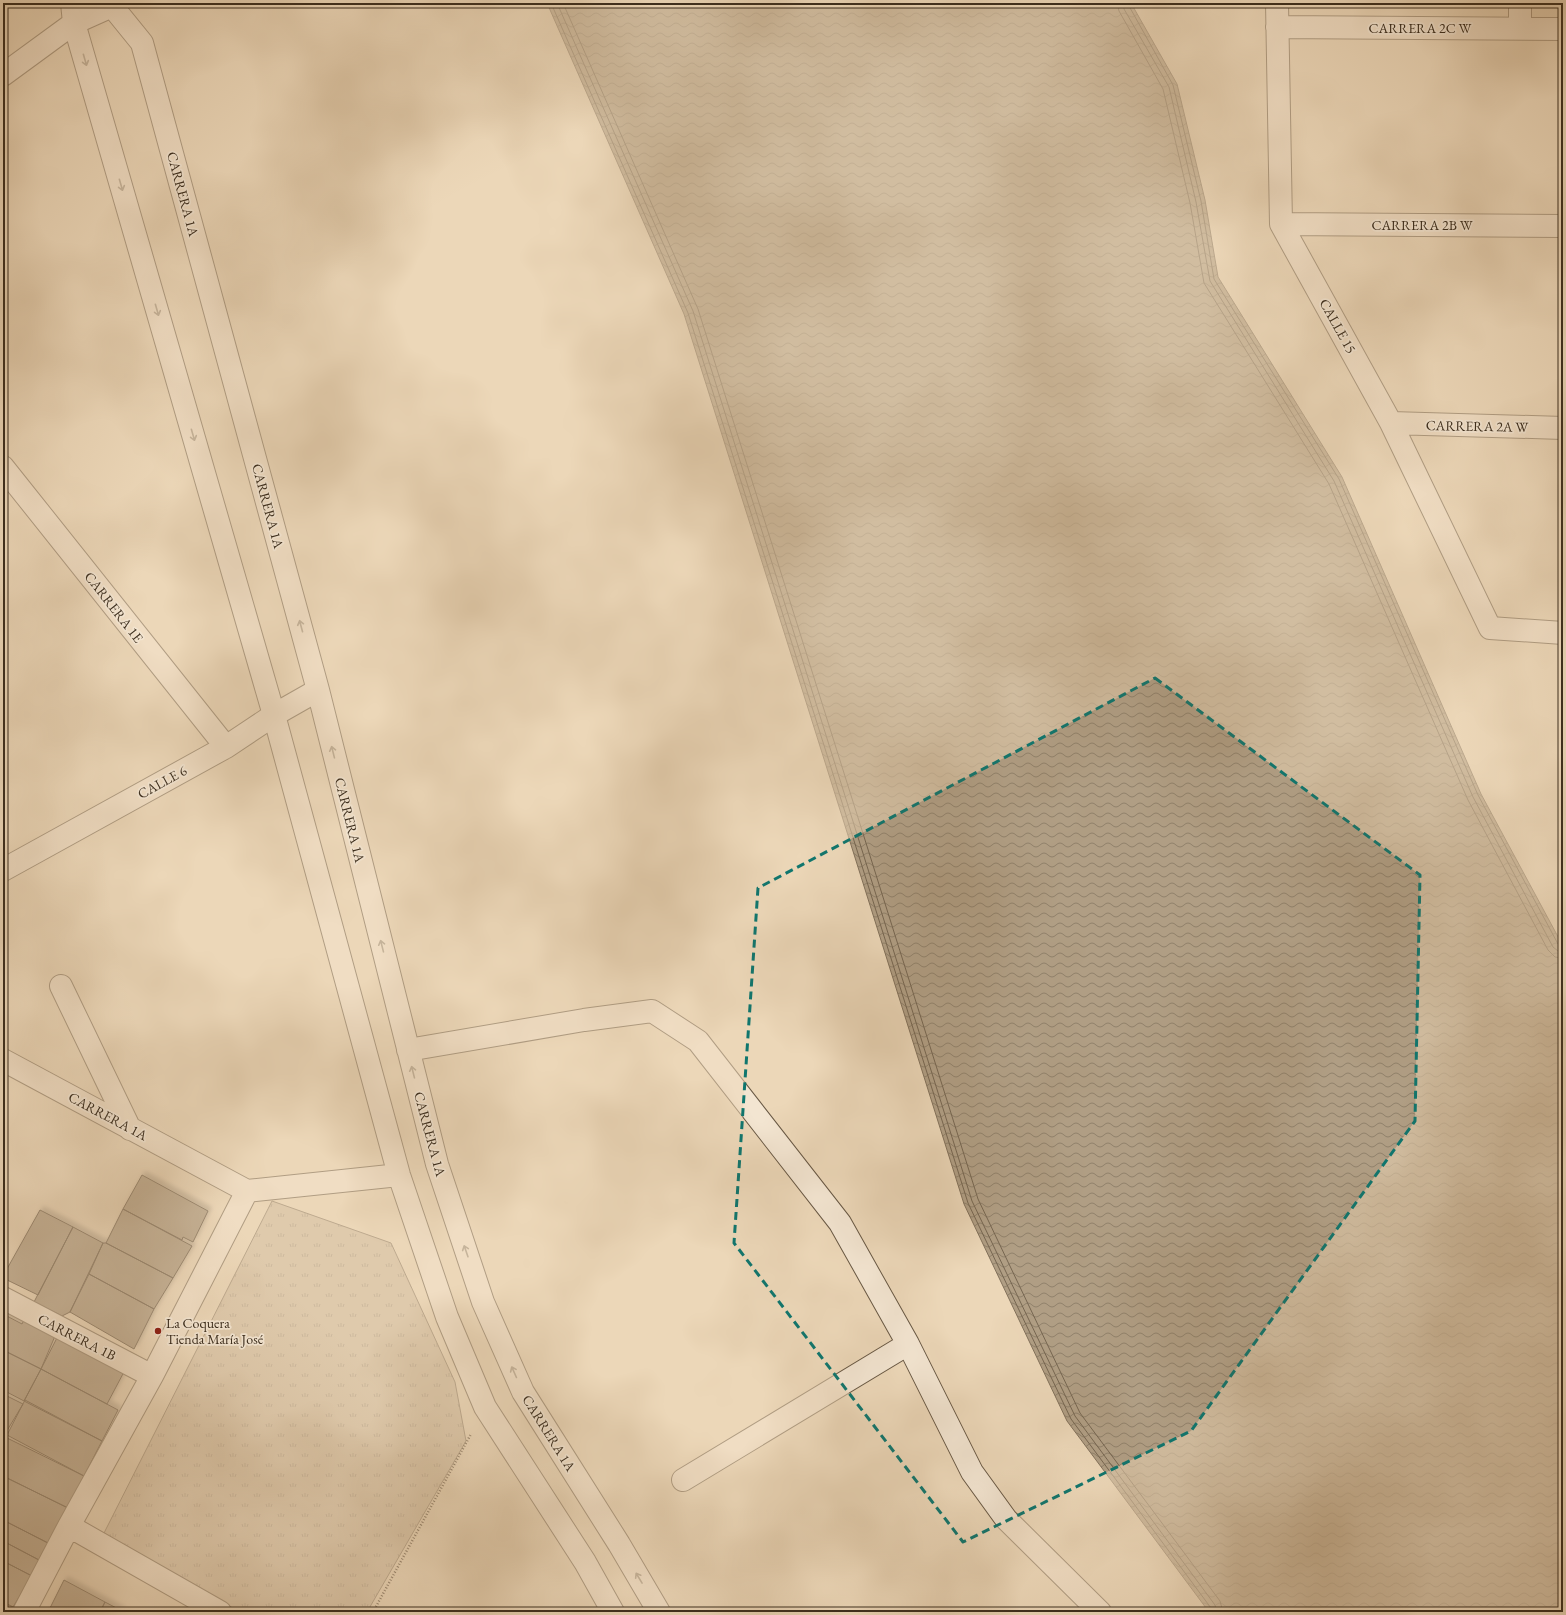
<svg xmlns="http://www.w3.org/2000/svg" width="1566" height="1615" viewBox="0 0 1566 1615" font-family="'EB Garamond',serif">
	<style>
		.park { fill: url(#park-tufts); stroke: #85745e }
		.water { fill: url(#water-waves); stroke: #82715b }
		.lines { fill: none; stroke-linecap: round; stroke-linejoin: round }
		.shore { stroke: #766651; stroke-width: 1 }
		.building { fill: #98866e; stroke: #3c2e1e; filter: url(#shadow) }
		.minor-casing { stroke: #685844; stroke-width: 24 }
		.path { stroke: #3c2e1e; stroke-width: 2.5; stroke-dasharray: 1 2; stroke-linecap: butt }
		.minor { stroke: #f3e5d1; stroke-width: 22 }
		.oneway { stroke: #988a78 }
		.marked { fill: none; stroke: #0f766e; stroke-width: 3; stroke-dasharray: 8 5; stroke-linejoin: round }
		.poi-dot { fill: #8f2418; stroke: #f3e5d1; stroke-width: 1.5 }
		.labels { text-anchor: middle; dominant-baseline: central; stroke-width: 3.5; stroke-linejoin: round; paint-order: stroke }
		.street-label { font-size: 14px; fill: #3c2e1e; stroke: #f3e5d1 }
		.poi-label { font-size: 14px; fill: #3c2e1e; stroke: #f3e5d1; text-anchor: start }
	</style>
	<defs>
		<pattern id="park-tufts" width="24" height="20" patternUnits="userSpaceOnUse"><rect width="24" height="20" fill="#ceba9e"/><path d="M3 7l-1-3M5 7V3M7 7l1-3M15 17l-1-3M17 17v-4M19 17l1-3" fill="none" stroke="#a89880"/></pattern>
		<pattern id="water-waves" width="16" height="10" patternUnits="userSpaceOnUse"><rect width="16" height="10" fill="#b09e84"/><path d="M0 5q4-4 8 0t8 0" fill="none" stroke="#90816b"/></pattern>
		<filter id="shadow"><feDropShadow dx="3.5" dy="-3.5" stdDeviation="2" flood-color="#0004"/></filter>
	</defs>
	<rect width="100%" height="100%" fill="#ecd7b8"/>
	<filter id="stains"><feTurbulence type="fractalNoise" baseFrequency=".005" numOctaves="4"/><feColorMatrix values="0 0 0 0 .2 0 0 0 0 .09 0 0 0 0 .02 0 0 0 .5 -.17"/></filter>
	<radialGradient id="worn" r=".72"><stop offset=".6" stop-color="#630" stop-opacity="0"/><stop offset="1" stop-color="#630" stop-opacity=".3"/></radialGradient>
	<!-- park -->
	<path class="park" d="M272,1201L391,1243L455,1382L466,1441L367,1612H240L103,1535Z"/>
	<!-- water -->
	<path class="water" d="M547,3H1131L1177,84L1205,200L1218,277L1342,477L1481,794L1563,946V1612H1209L1067,1421L964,1204L684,314Z"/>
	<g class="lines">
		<!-- shore -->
		<path class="shore" d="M551,3L688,313L968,1203L1071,1419L1211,1608L1212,1612
			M557,3L693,311L972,1201L1075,1416L1215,1605L1217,1612
			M563,3L698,309L978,1199L1080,1413L1220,1601L1223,1612
			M1117,3L1119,11L1163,89L1190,203L1204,283L1329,484L1468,800L1548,950L1555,957L1563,958
			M1123,3L1124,9L1169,87L1196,202L1210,281L1334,481L1473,797L1553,947L1558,951L1563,952
			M1128,3L1129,6L1173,85L1201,201L1214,279L1339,479L1478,795L1558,944L1563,947"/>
	</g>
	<!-- building -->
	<path class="building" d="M142,1175L208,1211L193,1242L183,1237L182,1240L123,1209Z
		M123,1209L192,1246L173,1278L106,1243Z
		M40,1210L73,1227L38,1295L3,1278V1276Z
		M73,1227L103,1243L70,1312L62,1316L34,1302Z
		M103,1243H106L173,1278L154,1309L89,1274Z
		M89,1274L154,1309L134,1349L70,1312Z
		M3,1314L22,1324L24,1320L55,1336L41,1369L3,1350Z
		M59,1334L125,1370L107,1404L41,1369Z
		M3,1350L41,1369L24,1401L3,1390Z
		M41,1369L118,1410L102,1441L24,1401Z
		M3,1394L23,1404L5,1434L3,1433Z
		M25,1400L102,1441L84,1476L7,1435Z
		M5,1437L84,1476L68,1508L3,1476V1440Z
		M3,1476L68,1508L48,1543L3,1520Z
		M3,1520L48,1543L39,1560L3,1541Z
		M3,1541L39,1560L32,1576L3,1561Z
		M3,1561L32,1576L13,1607L3,1602Z
		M64,1580L105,1602L100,1612H48Z
		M3,1602L17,1609L15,1612H3Z
		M105,1602L124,1612H100Z"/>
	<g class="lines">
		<!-- minor casing -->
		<g class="minor-casing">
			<path id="minor" d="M72,3L74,23L274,715L399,1175L447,1317L485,1407L585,1562L613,1612
				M107,3L112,6L142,43L318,690L437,1164L483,1302L523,1392L619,1544L659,1612
				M1277,3L1281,224L1391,423L1490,628L1563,633
				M1520,3V28
				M1277,27L1563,29
				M3,75L74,23L112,6
				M1281,224L1563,226
				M1391,423L1563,428
				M3,467L226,747
				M3,870L226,747L274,715L318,690
				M61,986L130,1129
				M408,1050L584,1020L652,1011L698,1041L840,1223L908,1344L972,1472L1006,1519L1100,1612
				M3,1060L247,1191L399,1175
				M3,1298L152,1376
				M683,1480L908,1344
				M69,1526L220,1612
				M24,1612L69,1526L152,1376L247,1191"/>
		</g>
		<!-- path -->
		<path class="path" d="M373,1612L471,1434"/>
		<!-- minor -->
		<use href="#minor" class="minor"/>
	</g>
	<!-- one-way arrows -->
	<defs><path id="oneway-shaft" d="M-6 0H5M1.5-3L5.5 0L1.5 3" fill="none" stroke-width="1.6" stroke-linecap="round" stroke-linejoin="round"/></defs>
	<g class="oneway">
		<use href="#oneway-shaft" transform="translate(85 60) rotate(74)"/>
		<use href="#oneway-shaft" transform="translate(121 185) rotate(74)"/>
		<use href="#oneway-shaft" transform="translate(157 310) rotate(74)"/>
		<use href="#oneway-shaft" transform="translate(193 435) rotate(74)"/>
		<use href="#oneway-shaft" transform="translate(301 626) rotate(-105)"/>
		<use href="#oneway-shaft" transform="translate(333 752) rotate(-104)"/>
		<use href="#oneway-shaft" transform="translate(382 946) rotate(-104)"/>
		<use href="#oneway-shaft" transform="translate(413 1072) rotate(-104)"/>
		<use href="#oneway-shaft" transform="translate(466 1251) rotate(-109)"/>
		<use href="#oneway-shaft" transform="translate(514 1372) rotate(-114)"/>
		<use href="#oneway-shaft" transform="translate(639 1578) rotate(-121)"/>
	</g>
	<!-- marked area -->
	<path d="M0 0H1566V1615H0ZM1155,678L1420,875L1415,1121L1191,1431L963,1542L734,1243L758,888Z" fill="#ecd7b8" fill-opacity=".55" fill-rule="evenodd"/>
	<path class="marked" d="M1155,678L1420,875L1415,1121L1191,1431L963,1542L734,1243L758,888Z"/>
	<!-- markers -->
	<circle class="poi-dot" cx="158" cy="1331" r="4"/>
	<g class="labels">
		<!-- street labels -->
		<g class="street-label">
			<text x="1420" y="28">CARRERA 2C W</text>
			<text transform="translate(183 194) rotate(75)">CARRERA 1A</text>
			<text x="1422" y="225">CARRERA 2B W</text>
			<text transform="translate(1338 326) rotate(61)">CALLE 15</text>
			<text transform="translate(1477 426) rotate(1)">CARRERA 2A W</text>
			<text transform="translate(268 506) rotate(75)">CARRERA 1A</text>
			<text transform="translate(114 607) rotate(52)">CARRERA 1E</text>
			<text transform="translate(162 782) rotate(-29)">CALLE 6</text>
			<text transform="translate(350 820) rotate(76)">CARRERA 1A</text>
			<text transform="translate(108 1116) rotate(28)">CARRERA 1A</text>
			<text transform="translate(430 1134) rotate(75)">CARRERA 1A</text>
			<text transform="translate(77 1337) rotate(27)">CARRERA 1B</text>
			<text transform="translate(549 1433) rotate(58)">CARRERA 1A</text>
		</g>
		<!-- poi labels -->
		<g class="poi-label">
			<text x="166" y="1323">La Coquera<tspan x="166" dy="16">Tienda María José</tspan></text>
		</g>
	</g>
	<!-- margin -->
	<rect width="1566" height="1615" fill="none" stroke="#ecd7b8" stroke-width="16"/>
	<rect x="4" y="4" width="1558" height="1607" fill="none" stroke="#3c2e1e" stroke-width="2"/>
	<rect x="8" y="8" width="1550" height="1599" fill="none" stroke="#3c2e1e"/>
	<rect width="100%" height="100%" filter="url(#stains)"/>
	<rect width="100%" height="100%" fill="url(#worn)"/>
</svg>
